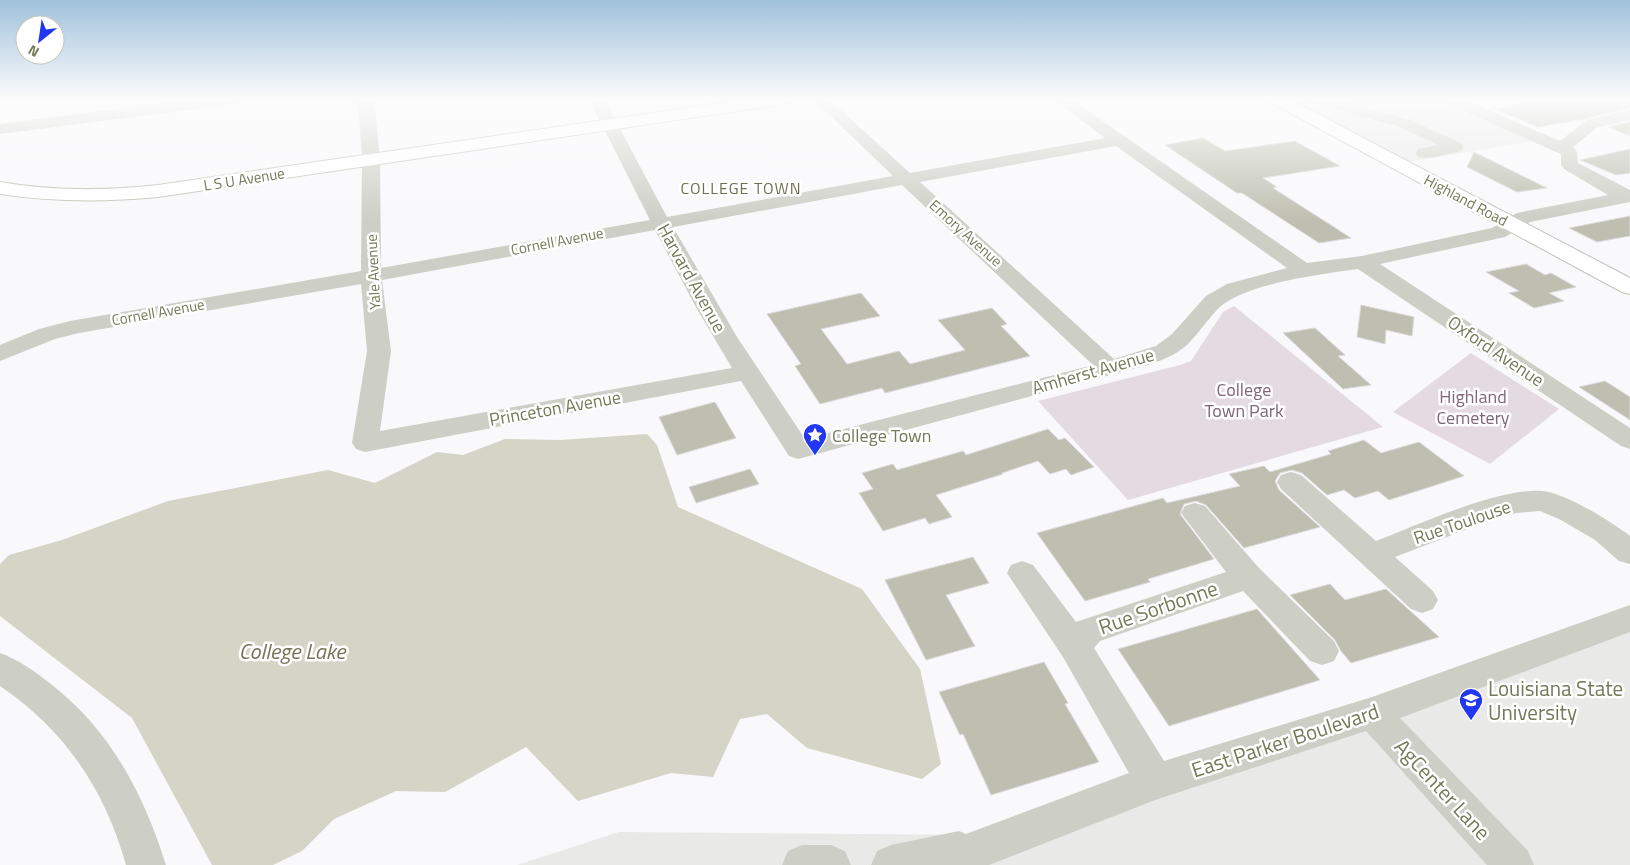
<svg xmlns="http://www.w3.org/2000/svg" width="1630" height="865" viewBox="0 0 1630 865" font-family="'Titillium Web',sans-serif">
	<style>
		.built { fill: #e9e9e8 }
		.green { fill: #e4dbe1 }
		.water { fill: #d4d4c7 }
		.building { fill: #bebfb0; stroke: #dbdadc }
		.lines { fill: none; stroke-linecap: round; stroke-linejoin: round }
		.secondary-casing { stroke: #c1c3b7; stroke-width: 2 }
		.street { fill: #cdcec5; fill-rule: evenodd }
		.secondary { fill: #fff; fill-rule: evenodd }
		.labels { text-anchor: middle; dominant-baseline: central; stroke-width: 5; stroke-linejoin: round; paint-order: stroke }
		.far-street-label { font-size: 15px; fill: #75795a; stroke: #fff }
		.far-neighbourhood-label { font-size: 16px; letter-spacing: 1px; fill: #6d6f55; stroke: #fff }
		.street-label { font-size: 18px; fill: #75795a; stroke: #fff }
		.park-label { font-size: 18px; fill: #816675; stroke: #fff }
		.poi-label { font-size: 18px; fill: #75795a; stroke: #fff; text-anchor: start }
		.near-street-label { font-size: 21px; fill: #75795a; stroke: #fff }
		.near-poi-label { font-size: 21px; fill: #75795a; stroke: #fff; text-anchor: start }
		.near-water-label { font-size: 22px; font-style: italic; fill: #767558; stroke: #fff }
	</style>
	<rect width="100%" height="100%" fill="#f9f8fa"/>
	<!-- built -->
	<path class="built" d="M1287,99H1448L1533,141L1407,162Z
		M1630,609V865H517L619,832L986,835Z"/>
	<!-- green -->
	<path class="green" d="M1234,306L1383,427L1128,500L1038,401L1180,365L1191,361L1223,312Z
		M1471,353L1559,409L1490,464L1393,412Z"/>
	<!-- water -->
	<path class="water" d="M647,434L657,445L678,507L862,589L920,669L941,764L922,779L807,748L767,714L740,719L713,777L671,773L578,801L526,747L445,792L396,791L334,819L302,851L273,865H212L132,718L0,616V564L9,555L62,540L168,501L328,470L375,483L437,452L463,455L505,439L560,440Z"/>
	<!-- building -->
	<path class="building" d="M1550,99H1630V108L1585,119L1538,127L1495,109Z
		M1630,122V136L1608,127Z
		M1203,138L1225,151L1295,141L1340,166L1263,178L1277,187L1273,188L1351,238L1319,243L1242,193H1237L1165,145Z
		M1630,149V173L1616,175L1580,160Z
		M1474,152L1547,188L1517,192L1467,167Z
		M1630,216V236L1597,242L1569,228Z
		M1526,264L1545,275L1551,273L1576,287L1549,293L1564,301L1534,308L1509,293L1519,291L1486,272Z
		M861,293L880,316L821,329L847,364L899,351L910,364L965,350L938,320L992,308L1007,324L1001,326L1030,356L885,393L882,388L820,404L795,366L801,364L767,314Z
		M1361,305L1414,317L1412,336L1386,330L1385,344L1357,337Z
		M1315,328L1345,355L1338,356L1371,385L1343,389L1283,333Z
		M1605,381L1630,397V420L1579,387Z
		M715,402L736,438L677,455L659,417Z
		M1048,429L1059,440L1065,438L1094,467L1071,475L1066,469L1050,474L1038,461L1002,473L1003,474L936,495L952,517L929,524L925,518L883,531L859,493L873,489L862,473L893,464L897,470L963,451L966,455Z
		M1364,440L1381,453L1419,442L1464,476L1389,500L1378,491L1355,498L1344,490L1327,495L1302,473L1292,470L1280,473L1275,481L1279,490L1320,527L1244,548L1206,505L1196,501L1184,504L1180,514L1214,559L1148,579L1150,582L1085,601L1037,533L1163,498L1167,503L1240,486L1229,474L1264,466L1270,472L1331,454L1328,451Z
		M750,469L759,484L696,503L689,487Z
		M973,557L989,583L946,595L975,646L926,660L885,580Z
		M1330,584L1345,600L1386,589L1439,637L1351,663L1341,651L1335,640L1290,595Z
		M1257,609L1320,680L1169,726L1118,649Z
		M1044,662L1068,703L1065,704L1099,762L991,795L963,734L960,735L939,692Z"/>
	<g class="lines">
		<!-- secondary casing -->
		<g class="secondary-casing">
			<path id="secondary" d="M748,99H792L790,102L784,104L158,197C105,202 53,202 0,194V182C53,191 105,191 158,185Z
				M1268,99H1289L1630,278V294L1622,292L1270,102Z"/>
		</g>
		<!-- street -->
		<path class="street" d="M195,99H242L235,104L0,134V124Z
			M358,99H374L380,159L381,268L650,220L589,99H604L667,217L893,176L813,99H829L910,173L1105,138L1053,99H1071L1307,263L1362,256L1492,228L1517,213L1608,195L1564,169L1561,165V154L1556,152L1444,102L1442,99H1463L1560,141L1587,120L1630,110V120L1598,127L1573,147L1577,152L1578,163L1630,190V202L1530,222L1505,237L1380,264L1630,428V449L1621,446L1358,269C1322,274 1249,283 1221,306C1209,317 1200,332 1188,344C1177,354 1165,359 1151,364L798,459L789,456L741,381L365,452L356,449L352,443L367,351L361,284L79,333L55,339L0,361V345L39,329L70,321L361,271L362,159ZM1116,146L1287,268L1227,284L1206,296L1172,334L1156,346L1114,359L920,182ZM902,185L1093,365L805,439L737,337L673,227ZM655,230L697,309L732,368L380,431L391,351L382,280Z
			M1333,99L1410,120L1461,143L1463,147L1461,151C1448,154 1431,160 1418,157L1416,153L1418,149L1438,145L1398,126L1312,103L1309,100Z
			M1291,472L1301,475L1376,541C1418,525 1499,487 1543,491C1565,493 1612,522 1630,536V564L1619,561L1595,540L1561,520L1540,511L1516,513L1491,520L1395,557L1433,591L1438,600L1433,609L1422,613L1411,609L1281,489L1277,482L1281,475Z
			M1195,503L1205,506L1259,568L1334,641L1339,651L1334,661L1322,665L1310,661L1243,591L1100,641L1094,648L1164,761L1372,697L1630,605V632L1400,718L1528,851L1534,865H1487L1366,731L1155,800L989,865H871L877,851L891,845L959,831L966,834L1129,773L1063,657L1007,573L1011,565L1022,561L1033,565L1076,622L1226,572L1181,513L1185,506Z
			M0,653C19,660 36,672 52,685C111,731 144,795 166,865H126C105,790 65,730 0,686Z
			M802,845H831L845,851L851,865H782L788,851Z"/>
		<!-- secondary -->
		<use href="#secondary" class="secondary"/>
	</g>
	<!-- sky -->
	<linearGradient id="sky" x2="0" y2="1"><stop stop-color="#a0c1db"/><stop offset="0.45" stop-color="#fcfcfd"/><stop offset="1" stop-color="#fcfcfd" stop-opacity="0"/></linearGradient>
	<rect width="1630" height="221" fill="url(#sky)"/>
	<!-- icons -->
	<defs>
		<g id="sight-pin" transform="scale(1.25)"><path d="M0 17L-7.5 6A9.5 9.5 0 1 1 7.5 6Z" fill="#2137f0" stroke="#fff"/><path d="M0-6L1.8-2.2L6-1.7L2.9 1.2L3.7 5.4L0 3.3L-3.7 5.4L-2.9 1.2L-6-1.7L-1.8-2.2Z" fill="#fff"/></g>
		<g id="university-pin" transform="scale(1.25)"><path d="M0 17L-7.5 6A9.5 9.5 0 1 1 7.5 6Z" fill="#2137f0" stroke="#fff"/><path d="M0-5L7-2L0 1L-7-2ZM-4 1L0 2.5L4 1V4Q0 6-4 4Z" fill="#fff"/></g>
	</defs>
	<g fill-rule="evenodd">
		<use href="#sight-pin" x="815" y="435"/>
		<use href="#university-pin" x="1471" y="700"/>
	</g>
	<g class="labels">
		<!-- far-street labels -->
		<g class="far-street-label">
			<text transform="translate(244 179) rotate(-9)">L S U Avenue</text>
			<text transform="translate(1466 200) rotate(28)">Highland Road</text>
			<text transform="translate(966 233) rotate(42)">Emory Avenue</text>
			<text transform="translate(557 241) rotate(-11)">Cornell Avenue</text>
			<text transform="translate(373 272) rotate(-93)">Yale Avenue</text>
			<text transform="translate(158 312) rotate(-10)">Cornell Avenue</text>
		</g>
		<!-- far-neighbourhood labels -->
		<g class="far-neighbourhood-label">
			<text x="741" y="188">COLLEGE TOWN</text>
		</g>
		<!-- street labels -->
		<g class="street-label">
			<text transform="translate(692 278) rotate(61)">Harvard Avenue</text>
			<text transform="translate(1496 351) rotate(34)">Oxford Avenue</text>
			<text transform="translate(1093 371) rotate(-16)">Amherst Avenue</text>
			<text transform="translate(555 408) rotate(-10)">Princeton Avenue</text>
			<text transform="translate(1462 522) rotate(-19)">Rue Toulouse</text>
		</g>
		<!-- park labels -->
		<g class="park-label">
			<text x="1244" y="389">College<tspan x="1244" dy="21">Town Park</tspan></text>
			<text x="1473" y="396">Highland<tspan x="1473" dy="21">Cemetery</tspan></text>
		</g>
		<!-- poi labels -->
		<g class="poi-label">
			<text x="832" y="435">College Town</text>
		</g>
		<!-- near-street labels -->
		<g class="near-street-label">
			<text transform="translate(1158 607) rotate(-19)">Rue Sorbonne</text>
			<text transform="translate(1285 740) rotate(-18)">East Parker Boulevard</text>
			<text transform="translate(1443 789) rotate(47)">AgCenter Lane</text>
		</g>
		<!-- near-poi labels -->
		<g class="near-poi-label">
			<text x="1488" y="688">Louisiana State<tspan x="1488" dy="24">University</tspan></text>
		</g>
		<!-- near-water labels -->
		<g class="near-water-label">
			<text x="292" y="651">College Lake</text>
		</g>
	</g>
	<!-- north arrow -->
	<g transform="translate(40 40) rotate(210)"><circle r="24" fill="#ffffff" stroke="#c8c9bd"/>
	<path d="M0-4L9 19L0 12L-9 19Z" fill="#2137f0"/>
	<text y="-8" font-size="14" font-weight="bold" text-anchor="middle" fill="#75795a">N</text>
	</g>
</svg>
